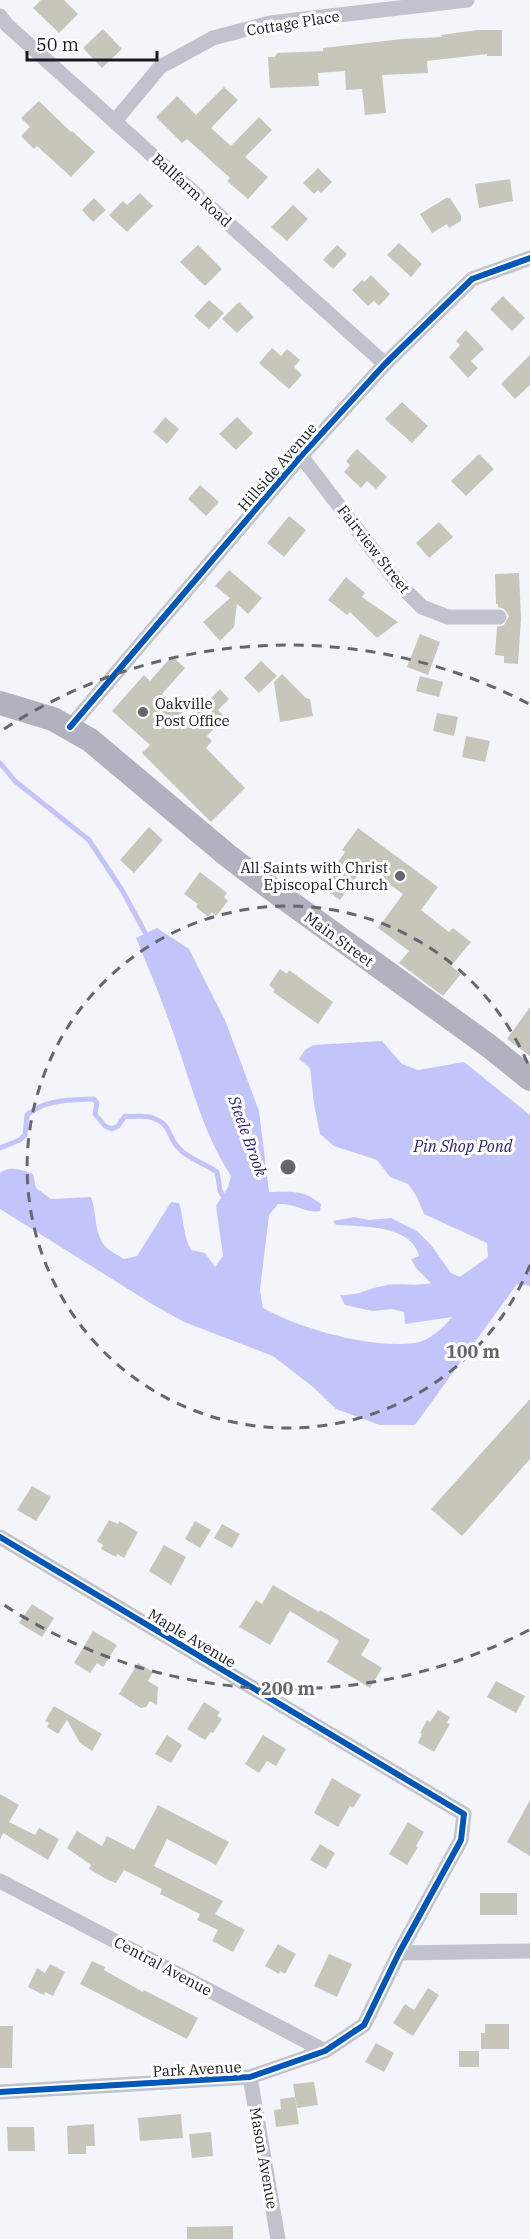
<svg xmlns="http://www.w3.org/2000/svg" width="530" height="2239" viewBox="0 0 530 2239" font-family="'IBM Plex Serif',serif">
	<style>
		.water { fill: #c3c5fa }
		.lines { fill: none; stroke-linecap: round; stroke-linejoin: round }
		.stream { stroke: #c3c5fa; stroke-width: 5 }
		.building { fill: #c7c6ba }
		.street { stroke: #c1c2cd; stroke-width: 15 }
		.primary { stroke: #b1b1bf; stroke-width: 24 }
		.cycleway-casing { stroke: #fff; stroke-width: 10 }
		.cycleway { stroke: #0057b8; stroke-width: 6 }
		.ring { fill: none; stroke: #66676d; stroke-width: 3; stroke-dasharray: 10 8 }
		.poi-dot { fill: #66676d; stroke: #fff; stroke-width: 2 }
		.labels { text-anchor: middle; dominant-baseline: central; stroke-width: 6; stroke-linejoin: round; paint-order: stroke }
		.street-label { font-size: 15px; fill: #191a21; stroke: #fff }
		.poi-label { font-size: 15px; fill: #191a21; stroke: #fff; text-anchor: start }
		.water-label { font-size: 16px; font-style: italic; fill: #2c2071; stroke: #fff }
		.centre { fill: #66676d; stroke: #fff; stroke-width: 3 }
		.ring-label { font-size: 18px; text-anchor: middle; font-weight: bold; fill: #66676d; stroke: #fff; stroke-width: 6; stroke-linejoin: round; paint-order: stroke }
	</style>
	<rect width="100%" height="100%" fill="#f4f5fb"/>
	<!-- water -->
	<path class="water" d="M157,928L189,949L225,1020L259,1111L269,1192C291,1192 303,1189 321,1204L320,1211C307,1214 296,1203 278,1204L269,1215L260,1290L263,1308C301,1329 371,1349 415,1343C429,1341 443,1328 452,1317L405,1324L404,1312L392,1309L372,1311L345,1305L340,1295C360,1296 365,1289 383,1286C398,1282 416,1287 431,1283L416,1268L411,1259L419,1256C411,1224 362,1227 336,1225L333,1221L354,1217L369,1220L391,1218L417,1231L431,1245L451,1273L460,1277L488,1257L487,1243L424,1214L417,1197L408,1184L390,1177L377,1160L334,1146L320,1134L314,1104L310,1068L299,1059L305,1050L313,1045L382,1041L402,1064L418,1070L464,1062L530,1115V1286L517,1284L415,1425H380L336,1409L313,1387L273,1356L184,1322L152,1304L0,1209V1173C10,1165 22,1170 33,1174L36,1188L51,1199L91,1197C97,1213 94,1231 104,1245C108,1250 118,1255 124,1259L137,1256L171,1202L179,1203C184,1219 183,1235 191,1250L205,1253L215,1267L223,1256L216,1206L228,1187L231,1176C205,1136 193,1091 178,1047C166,1010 151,974 136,938Z"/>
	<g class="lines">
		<!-- stream -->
		<path class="stream" d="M0,763L15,781L89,840L122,890L148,938
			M0,1148L20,1140L25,1135L27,1115C46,1099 70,1100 94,1099L97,1103L95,1114L105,1126L112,1129L118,1126L125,1116C135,1118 143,1114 153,1118C172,1125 167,1135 177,1146C186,1158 204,1163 217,1172L220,1190L225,1200"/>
	</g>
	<!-- building -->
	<path class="building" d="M41,0H64L78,14L59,33L33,8Z
		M103,29L122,49L102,68L83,48Z
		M477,30H502V56H487V54L427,61L428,73L382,75L386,113L365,115L362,89L346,90L345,71L318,73L319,86L270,88L268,57H275L277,53L323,51V48L402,39L442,37L441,35Z
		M224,87L238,100L211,128L231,146L259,117L272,130L245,157L268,177L248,199L227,181L230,178L187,139L182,143L156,117L177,96L196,115Z
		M39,101L71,132L72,131L95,152L71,177L37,146L34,149L21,136L30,127L21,118Z
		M318,168L332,182L321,193L318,190L314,194L303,183Z
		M510,179L513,201L479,208L475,184Z
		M140,193L153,206L127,232L109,215L123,201L127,205Z
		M94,198L106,210L93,222L82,210Z
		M446,198H450L461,215V221L449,228L447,224L432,233L420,214Z
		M293,205L308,219L287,241L271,227Z
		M399,243L422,264L411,277L387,255Z
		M198,245L222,269L205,286L180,262Z
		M337,245L347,254L333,269L323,260Z
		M371,275L390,294L379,306L374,301L368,306L352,290L362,280L364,282Z
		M503,296L525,318L512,331L490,309Z
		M209,300L224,313L209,329L194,316Z
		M239,302L254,317L237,333L222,319Z
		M466,330L484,349L471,361L478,368L468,378L449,357L460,345L456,341Z
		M272,348L281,356L287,349L300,360L294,367L302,375L289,389L259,363Z
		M530,355V385L515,399L501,384Z
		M402,402L428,426L412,443L385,419Z
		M165,417L179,429L167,444L153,432Z
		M237,417L253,433L236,450L219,434Z
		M357,449L387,477L376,489L367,481L361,488L344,472L350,465L346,461Z
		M479,454L494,469L466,496L451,481Z
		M200,485L219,502L206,516L188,499Z
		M289,516L306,530L284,557L267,543Z
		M439,522L453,537L429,558L416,543Z
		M229,570L262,598L248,614L237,604L234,627L220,641L203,622L230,598L215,586Z
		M519,573L521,619L518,664L504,663V656L495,655L497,627L504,625L509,616L504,609L498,607V604H496L495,574Z
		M346,577L365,593L362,597L398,622L377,638L350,612L347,615L328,600Z
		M420,634L440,642L428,675L407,667Z
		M172,656L185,668L162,694L190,719L220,689L229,699L218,710L225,717L207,736L212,741L206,748L245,788L211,822L142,753L150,745L112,711L144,675L150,681Z
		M261,661L277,676L259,693L244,678Z
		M282,674L306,698L310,699L313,716L280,722L274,682Z
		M420,676L443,682L439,697L416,691Z
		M437,713L458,717L454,736L433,731Z
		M466,736L490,741L485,762L462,757Z
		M149,827L163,840L134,873L120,860Z
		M358,828L438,887L421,910L449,932L453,928L471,942L451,966L461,974L443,996L399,963L409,951L378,928L403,894L364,866L340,900L321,886L345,852L342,850Z
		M200,872L227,893L224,897L228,901L216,916L212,912L208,917L196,907L198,904L184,894Z
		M280,969L287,974L289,970L333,1002L318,1024L273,992L275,990L269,985Z
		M530,1007V1056L507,1039Z
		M530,1399V1459L462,1536L431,1509Z
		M32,1486L51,1497L36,1521L17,1510Z
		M109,1520L118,1524L119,1521L138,1532L124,1558L117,1554L116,1557L101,1549L103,1545L97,1541Z
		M195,1521L211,1530L200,1548L185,1539Z
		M222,1524L240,1534L232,1548L214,1538Z
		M164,1545L186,1557L171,1585L149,1571Z
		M273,1585L319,1612L320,1610L370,1640L361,1655L382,1668L370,1688L327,1662L339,1641L290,1611L270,1645L239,1627L256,1600L262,1604Z
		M32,1604L54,1618L42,1637L19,1623Z
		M93,1631L117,1645L103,1667L97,1663L90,1673L74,1663Z
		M138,1663L153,1672L148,1681L158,1687L157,1705L150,1701L146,1707L141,1708L119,1694Z
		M496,1681L525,1696L516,1713L487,1697Z
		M204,1702L220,1712L217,1716L222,1719L213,1733L211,1732L205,1740L187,1729Z
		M54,1706L102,1734L92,1751L80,1743L67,1720L58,1734L47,1727L49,1723L45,1721Z
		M438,1710L450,1717L447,1723L450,1724L434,1752L418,1743L422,1734L420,1733L427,1720L430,1722Z
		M167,1735L182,1745L171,1763L155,1754Z
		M263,1735L286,1749L276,1766L267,1761L259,1773L245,1764Z
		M332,1778L361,1795L353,1808L350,1806L338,1827L314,1813Z
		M0,1794L19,1805L9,1822L35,1835L39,1828L59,1839L48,1860L3,1833L0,1840Z
		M530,1800V1856L507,1842Z
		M158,1805L229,1842L216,1865L167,1839L154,1866L223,1901L215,1914L245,1930L233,1952L212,1941L218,1930L197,1920L200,1914L160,1894L162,1889L124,1870L116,1883L108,1880L89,1869L91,1865L67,1848L77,1831L102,1846L107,1836L134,1850Z
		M408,1822L424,1832L416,1846L418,1847L407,1865L389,1854Z
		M320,1844L335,1853L326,1869L310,1860Z
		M480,1893H517V1915H480Z
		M278,1944L296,1954L285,1974L280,1971L279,1974L265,1966Z
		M329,1954L352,1964L337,1997L314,1986Z
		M92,1961L105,1967L104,1970L143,1992L144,1990L198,2018L187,2039L80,1984Z
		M50,1964L65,1972L53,1996L45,1992L44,1995L28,1987L37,1968L45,1973Z
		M428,1988L439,1995L413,2036L393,2023L405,2004L414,2010Z
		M485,2024H509V2049H481V2033H485Z
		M0,2026H13L12,2068H0Z
		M376,2043L394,2053L384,2072L365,2062Z
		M459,2051H479V2067H459Z
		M314,2082L318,2105L297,2108L293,2084Z
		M295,2097L299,2124L276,2127L274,2110L281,2109L280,2099Z
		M181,2114L183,2138L140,2141L138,2118Z
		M94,2124L95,2146H86V2154H68L67,2126Z
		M7,2127H34L35,2151H8Z
		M211,2132L213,2156L192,2158L189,2134Z
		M233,2226V2239H187V2227Z"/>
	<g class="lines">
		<!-- street -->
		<path class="street" d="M0,16L7,25L385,364
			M115,121L160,67L213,38L270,23L467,0
			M301,456L398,583L422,607L448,617H499
			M70,727L301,456L385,364L472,279L530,258
			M0,1537L464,1814L461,1840L399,1953L364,2025L325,2051L250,2077L0,2092
			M0,1881L325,2051
			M399,1953L530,1951
			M250,2077L278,2239"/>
		<!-- primary -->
		<path class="primary" d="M0,703L53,719L90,740L227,855L273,890L489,1046L530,1079"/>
		<!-- cycleway casing -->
		<g class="cycleway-casing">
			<path id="cycleway" d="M70,727L301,456L385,364L472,279L530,258
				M0,1537L464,1814L461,1840L399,1953L364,2025L325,2051L250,2077L0,2092"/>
		</g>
		<!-- cycleway -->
		<use href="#cycleway" class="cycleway"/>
	</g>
	<!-- distance rings -->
	<g class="ring">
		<path d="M530 1265A261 261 0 1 1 530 1069"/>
		<path d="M529 1630A522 522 0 0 1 4 1605M4 729A522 522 0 0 1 529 704"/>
	</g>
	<!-- markers -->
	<g class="poi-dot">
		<circle cx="143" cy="712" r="6"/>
		<circle cx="400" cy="876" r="6"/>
	</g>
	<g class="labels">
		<!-- street labels -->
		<g class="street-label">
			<text transform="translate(293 23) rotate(-9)">Cottage Place</text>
			<text transform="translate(192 190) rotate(42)">Ballfarm Road</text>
			<text transform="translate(277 467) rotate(-49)">Hillside Avenue</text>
			<text transform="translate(374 549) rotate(52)">Fairview Street</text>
			<text transform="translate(339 939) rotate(36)">Main Street</text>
			<text transform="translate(192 1638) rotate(31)">Maple Avenue</text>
			<text transform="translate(163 1966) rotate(28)">Central Avenue</text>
			<text transform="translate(197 2069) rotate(-3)">Park Avenue</text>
			<text transform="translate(264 2158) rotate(80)">Mason Avenue</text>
		</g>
		<!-- poi labels -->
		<g class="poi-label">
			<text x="155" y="703">Oakville<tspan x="155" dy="17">Post Office</tspan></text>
			<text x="388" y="867" text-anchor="end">All Saints with Christ<tspan x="388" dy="17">Episcopal Church</tspan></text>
		</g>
		<!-- water labels -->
		<g class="water-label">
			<text transform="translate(248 1136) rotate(70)">Steele Brook</text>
			<text x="463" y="1146">Pin Shop Pond</text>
		</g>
	</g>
	<circle cx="288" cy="1167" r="9" class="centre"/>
	<g class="ring-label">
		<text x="473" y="1358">100 m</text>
		<text x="288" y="1695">200 m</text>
	</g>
	<!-- scale -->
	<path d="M27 51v9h130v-9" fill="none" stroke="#191a21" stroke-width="3"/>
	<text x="36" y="51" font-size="18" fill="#191a21" stroke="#ffffff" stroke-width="4.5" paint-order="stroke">50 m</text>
</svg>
